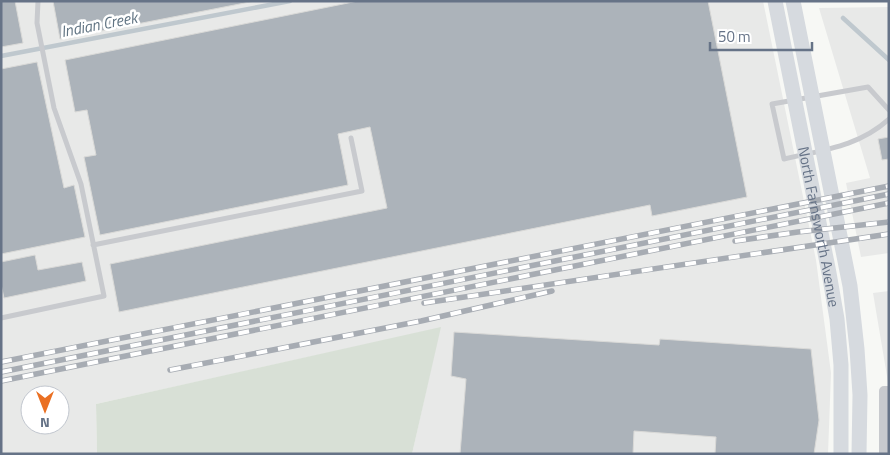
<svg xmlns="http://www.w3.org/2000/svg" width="890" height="455" viewBox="0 0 890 455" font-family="'Titillium Web',sans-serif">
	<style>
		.built { fill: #e8e9e8; fill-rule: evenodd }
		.green { fill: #d8e0d6 }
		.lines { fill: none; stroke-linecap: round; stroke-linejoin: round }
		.stream { stroke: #bfc8ce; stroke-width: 4.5 }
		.building { fill: #acb3ba; stroke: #d9d9d7 }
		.lane { stroke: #c8cace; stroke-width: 5 }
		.street { stroke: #c8cace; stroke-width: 10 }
		.secondary { stroke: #d6dadf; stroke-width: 15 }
		.rail-casing { stroke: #a7acb3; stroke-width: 5.5 }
		.rail { stroke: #fff; stroke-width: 4; stroke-dasharray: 11; stroke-linecap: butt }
		.labels { text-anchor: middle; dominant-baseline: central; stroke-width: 5; stroke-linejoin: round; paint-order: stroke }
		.street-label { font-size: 15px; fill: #667387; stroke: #fff }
		.water-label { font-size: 16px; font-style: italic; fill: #617483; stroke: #fff }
	</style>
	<rect width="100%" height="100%" fill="#f7f8f5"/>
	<!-- built -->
	<path class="built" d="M1,1H763L816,260L831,373L828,454H412L440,328L96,404L97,454H1ZM30,395H60V425H30Z
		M889,7V253L861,257L846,183L870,178L819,8Z
		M889,291V388L873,293Z"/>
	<!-- green -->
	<path class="green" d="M441,327L412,454H97L96,404Z"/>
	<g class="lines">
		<!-- stream -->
		<path class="stream" d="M843,18L889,60
			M1,56L290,1"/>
	</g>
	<!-- building -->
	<path class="building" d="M1,1H15L23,43L1,47Z
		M53,1H255L60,39Z
		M358,1H708L747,197L652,216L650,205L119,312L110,264L387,208L370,127L338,134L348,185L100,235L84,157L96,155L87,110L75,112L65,60Z
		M37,62L64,188L74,185L85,237L1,254V69Z
		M889,137V159L882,160L878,139Z
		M35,255L38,270L82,262L86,281L4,298L1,284V262Z
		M454,332L659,345L660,339L811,349L819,420L814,454H715L716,437L634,431L633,454H460L466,379L451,376Z"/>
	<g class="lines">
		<!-- lane -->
		<path class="lane" d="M889,110L868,87L772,104L784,159C822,150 858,147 889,119
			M93,245L362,191L351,138
			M1,318L104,296L81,184L54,108L37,23L38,1"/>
		<!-- street -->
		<path class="street" d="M884,454V391H889"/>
		<!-- secondary -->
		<g class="secondary">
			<path id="s1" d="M775,1L829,273L837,319L841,365V454"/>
			<path d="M793,1L850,286L857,349L860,395L859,454"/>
		</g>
		<!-- rail casing -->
		<g class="rail-casing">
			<path id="rail" d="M735,241L798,232L889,222
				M424,303L889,234
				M1,362L889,186
				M170,370L421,321L552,291
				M1,372L889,194
				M1,381L889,203"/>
		</g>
		<!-- rail -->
		<use href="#rail" class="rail"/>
	</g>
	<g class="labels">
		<!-- street labels -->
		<g class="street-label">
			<text stroke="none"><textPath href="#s1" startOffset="230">North Farnsworth Avenue</textPath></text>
		</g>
		<!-- water labels -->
		<g class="water-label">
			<text transform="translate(99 24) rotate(-11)">Indian Creek</text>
		</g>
	</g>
	<!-- border -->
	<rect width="890" height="455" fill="none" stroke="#667387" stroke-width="5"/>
	<!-- north arrow -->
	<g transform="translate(45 410) rotate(180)"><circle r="24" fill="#ffffff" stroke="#c2c7cf"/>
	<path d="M0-4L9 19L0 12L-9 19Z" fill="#ea7023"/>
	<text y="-8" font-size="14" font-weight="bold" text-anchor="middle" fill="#667387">N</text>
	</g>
	<!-- scale -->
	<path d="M710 42v8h102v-8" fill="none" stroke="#667387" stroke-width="2.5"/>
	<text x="718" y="42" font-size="15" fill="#667387" stroke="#ffffff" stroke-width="4" paint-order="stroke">50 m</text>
</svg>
